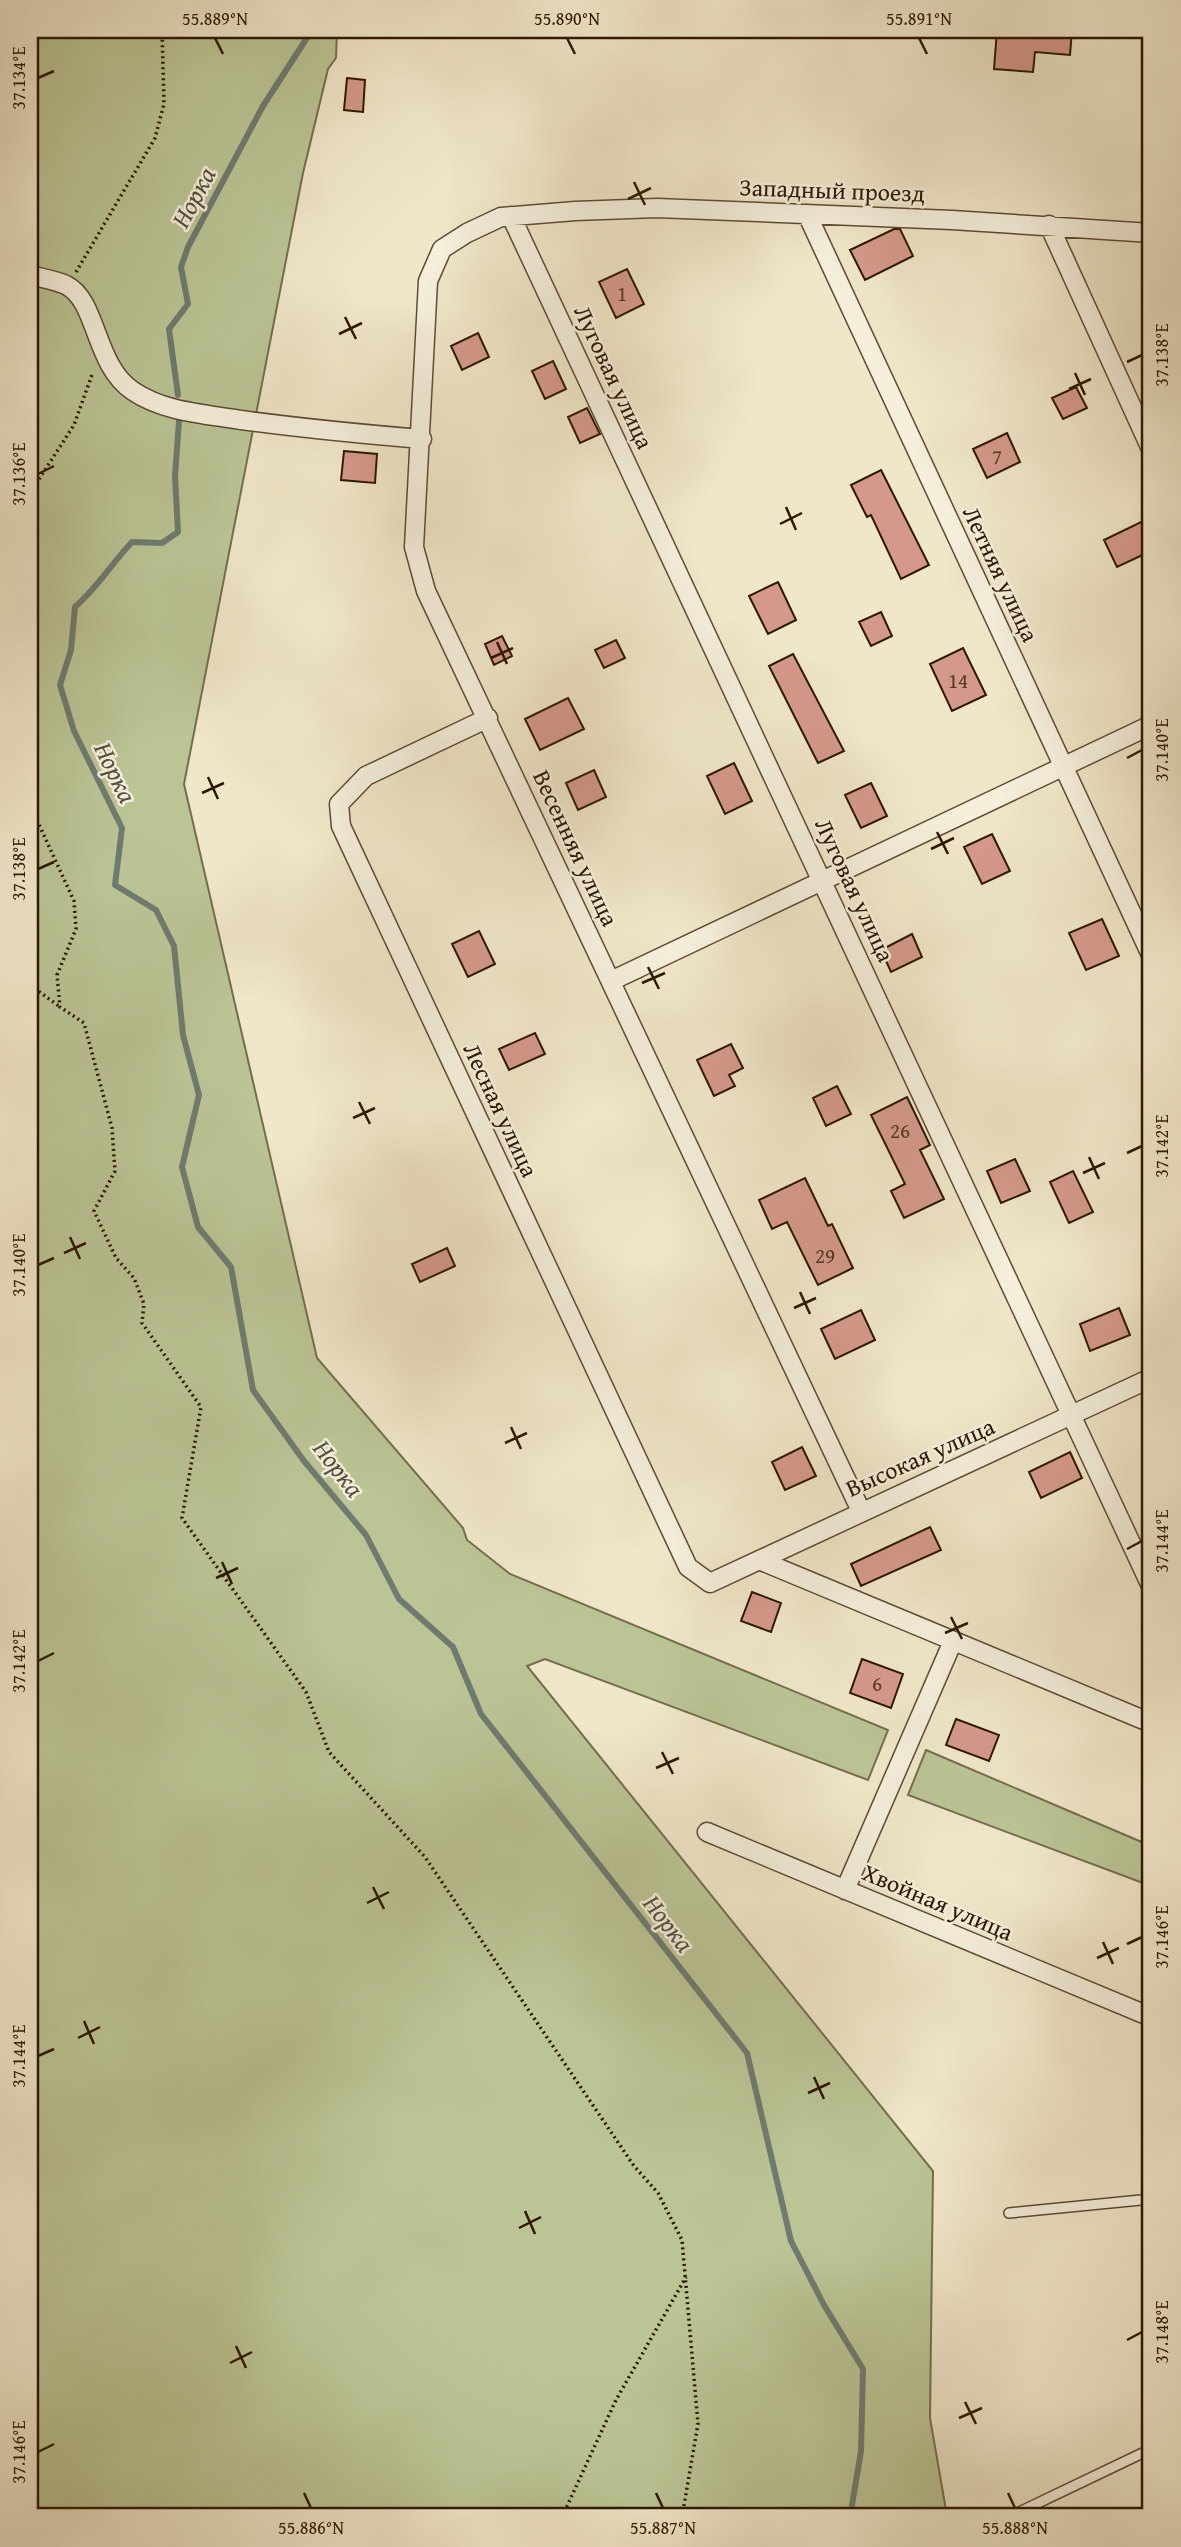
<svg xmlns="http://www.w3.org/2000/svg" width="1181" height="2547" viewBox="0 0 1181 2547" font-family="'Gentium Book Plus',serif">
	<style>
		.green { fill: #bbc495; stroke: #746e4c; stroke-width: 2 }
		.lines { fill: none; stroke-linecap: round; stroke-linejoin: round }
		.stream { stroke: #6f7b70; stroke-width: 6 }
		.building { fill: #d5998b; stroke: #2d1702; stroke-width: 2 }
		.service-casing { stroke: #5e4b34; stroke-width: 12 }
		.minor-casing { stroke: #5e4b34; stroke-width: 21 }
		.path { stroke: #2d1702; stroke-width: 3.5; stroke-dasharray: 2 3.5; stroke-linecap: butt }
		.service { stroke: #f5efdc; stroke-width: 9 }
		.minor { stroke: #f5efdc; stroke-width: 18 }
		.ticks { fill: none; stroke: #2d1702; stroke-width: 2.5 }
		.labels { text-anchor: middle; dominant-baseline: central; stroke-width: 5; stroke-linejoin: round; paint-order: stroke }
		.number-label { font-size: 21px; fill: #573824 }
		.street-label { font-size: 24px; fill: #2d1702; stroke: #f5efdc }
		.water-label { font-size: 26px; font-style: italic; fill: #545142; stroke: #f5efdc }
		.neatline { fill: none; stroke: #2d1702; stroke-width: 2.5 }
		.ticks-label { font-size: 18px; text-anchor: middle; fill: #2d1702 }
	</style>
	<rect width="100%" height="100%" fill="#f0e6c9"/>
	<filter id="stains"><feTurbulence type="fractalNoise" baseFrequency=".00286" numOctaves="4"/><feColorMatrix values="0 0 0 0 .2 0 0 0 0 .09 0 0 0 0 .02 0 0 0 .5 -.17"/></filter>
	<radialGradient id="worn" r=".72"><stop offset=".6" stop-color="#630" stop-opacity="0"/><stop offset="1" stop-color="#630" stop-opacity=".3"/></radialGradient>
	<!-- green -->
	<path class="green" d="M30,30H337L336,58L328,69L303,173L184,784L317,1358L463,1528L467,1540L510,1574L888,1730L868,1780L545,1659L527,1666L933,2171L930,2418L946,2510L944,2517H30Z
		M926,1750L1151,1846V1886L908,1795Z"/>
	<g class="lines">
		<!-- stream -->
		<path class="stream" d="M178,395L169,329L188,304L181,267L188,247L263,106L312,30
			M179,421L175,476L178,532L162,543L132,542C112,563 97,588 75,607L71,650L60,685L74,731L122,828L115,885L156,910L174,946L183,1035L199,1095L182,1167L198,1227L231,1267L253,1390L304,1461L366,1535L399,1599L453,1647L481,1714L747,2053L791,2241L824,2305L863,2369L861,2451L850,2517"/>
	</g>
	<!-- building -->
	<path class="building" d="M997,30H1072L1070,55L1035,52L1033,72L994,69Z
		M347,78L365,80L363,112L344,110Z
		M894,229H900L913,256L865,280L850,250Z
		M627,269L644,304L616,318L599,282Z
		M478,333L489,357L462,370L451,346Z
		M553,361L566,389L545,399L532,371Z
		M1076,387L1087,408L1063,419L1052,398Z
		M587,408L600,434L580,443L568,417Z
		M1007,433L1020,462L987,478L973,449Z
		M344,451L377,454L375,483L341,480Z
		M881,470L929,565L901,579L871,515L867,517L851,485Z
		M1141,522L1151,542V551L1117,567L1104,540Z
		M778,582L796,620L768,634L749,596Z
		M881,612L892,636L871,646L859,622Z
		M502,636L512,656L494,665L485,644Z
		M616,640L625,658L604,668L595,650Z
		M963,648L986,695L952,711L930,664Z
		M793,654L844,751L818,763L769,666Z
		M568,698L584,729L540,750L525,719Z
		M734,763L752,801L725,814L707,776Z
		M594,770L606,797L578,810L566,783Z
		M871,783L887,816L861,828L845,795Z
		M992,834L1010,871L982,884L964,847Z
		M1102,919L1119,956L1086,970L1069,933Z
		M479,931L495,964L468,977L452,944Z
		M912,934L922,957L891,972L881,950Z
		M535,1033L545,1054L509,1070L499,1049Z
		M731,1044L743,1068L729,1075L735,1086L714,1096L697,1060Z
		M837,1086L851,1114L826,1126L813,1098Z
		M907,1097L930,1145L920,1150L944,1199L904,1218L891,1191L905,1184L871,1115Z
		M1015,1159L1030,1191L1001,1203L987,1171Z
		M1073,1171L1093,1212L1069,1223L1050,1182Z
		M805,1178L828,1226L832,1224L853,1268L818,1285L787,1222L772,1229L759,1200Z
		M447,1248L455,1266L420,1282L412,1264Z
		M1119,1308L1130,1335L1090,1351L1080,1324Z
		M861,1310L875,1340L835,1359L821,1329Z
		M802,1447L816,1476L785,1490L772,1462Z
		M1070,1452L1082,1478L1041,1498L1029,1472Z
		M930,1527L941,1550L861,1586L851,1564Z
		M752,1592L781,1603L771,1632L741,1621Z
		M862,1659L903,1674L891,1708L850,1693Z
		M956,1719L999,1735L989,1761L946,1745Z"/>
	<g class="lines">
		<!-- service casing -->
		<g class="service-casing">
			<path id="service" d="M1009,2213L1151,2199
				M1011,2516L1151,2449"/>
		</g>
		<!-- minor casing -->
		<g class="minor-casing">
			<path id="minor" d="M807,214L1151,955
				M511,216L1151,1586
				M1049,225L1151,449
				M30,275C41,278 55,280 66,285C98,301 94,365 133,391C164,412 205,414 241,420C301,428 361,434 422,439
				M488,718L366,776L339,804L341,826L688,1567L710,1583L1151,1378
				M611,981L1151,725
				M861,1511L426,591L414,547L428,281L442,249L467,233L501,217L575,211L657,208L952,220L1151,233
				M759,1560L1151,1723
				M707,1832L1151,2017
				M845,1890L953,1641"/>
		</g>
		<!-- path -->
		<path class="path" d="M76,272L155,138L164,104L162,30
			M30,493L74,425L93,372
			M30,805L74,901L76,929L57,975L60,1007L84,1023L112,1128L115,1171L94,1211L116,1258L134,1278L144,1304L142,1323L201,1407L182,1518L306,1692L329,1752L425,1857L634,2166L658,2193L682,2240L698,2424L682,2517
			M30,985L60,1007
			M30,1243L35,1241
			M562,2517L616,2400L686,2277"/>
		<!-- service -->
		<use href="#service" class="service"/>
		<!-- minor -->
		<use href="#minor" class="minor"/>
	</g>
	<!-- ticks -->
	<path class="ticks" d="M215,38L223,54M567,38L575,54M919,38L927,54M38,78L54,71M634,182L645,205M628,199L651,188M345,317L356,339M339,334L362,323M1127,362L1142,355M1075,373L1085,395M1069,389L1091,379M38,474L54,466M786,507L796,530M780,524L802,513M497,642L507,664M491,658L513,648M1127,758L1142,750M208,777L218,799M202,793L224,783M937,832L948,854M931,849L954,838M38,869L54,862M648,967L659,989M642,983L665,973M359,1102L370,1124M353,1118L375,1108M1127,1153L1142,1146M1089,1157L1099,1179M1083,1173L1105,1163M70,1237L80,1259M64,1253L86,1243M38,1265L54,1258M800,1292L810,1314M794,1308L816,1298M511,1427L521,1449M505,1443L527,1433M1127,1549L1142,1541M222,1562L232,1584M216,1578L238,1568M951,1617L962,1639M945,1633L968,1623M38,1661L54,1653M662,1752L673,1774M656,1768L679,1758M373,1887L384,1909M367,1903L389,1892M1103,1942L1113,1964M1127,1944L1142,1937M1097,1958L1119,1948M84,2021L94,2044M78,2038L100,2027M38,2056L54,2049M814,2077L824,2099M808,2093L830,2083M525,2211L535,2234M519,2228L541,2217M1127,2340L1142,2332M236,2346L246,2368M230,2363L252,2352M965,2402L976,2424M959,2418L982,2408M38,2452L54,2444M304,2493L311,2508M656,2493L663,2508M1008,2493L1015,2508"/>
	<g class="labels">
		<!-- number labels -->
		<g class="number-label">
			<text x="622" y="293">1</text>
			<text x="997" y="456">7</text>
			<text x="958" y="680">14</text>
			<text x="900" y="1130">26</text>
			<text x="825" y="1255">29</text>
			<text x="877" y="1683">6</text>
		</g>
		<!-- street labels -->
		<g class="street-label">
			<text transform="translate(832 190) rotate(2)">Западный проезд</text>
			<text transform="translate(614 377) rotate(65)">Луговая улица</text>
			<text transform="translate(1001 574) rotate(65)">Летняя улица</text>
			<text transform="translate(576 848) rotate(65)">Весенняя улица</text>
			<text transform="translate(855 890) rotate(65)">Луговая улица</text>
			<text transform="translate(501 1110) rotate(65)">Лесная улица</text>
			<text transform="translate(920 1457) rotate(-24)">Высокая улица</text>
			<text transform="translate(938 1902) rotate(23)">Хвойная улица</text>
		</g>
		<!-- water labels -->
		<g class="water-label">
			<text transform="translate(193 197) rotate(-62)">Норка</text>
			<text transform="translate(116 772) rotate(64)">Норка</text>
			<text transform="translate(339 1468) rotate(52)">Норка</text>
			<text transform="translate(669 1923) rotate(52)">Норка</text>
		</g>
	</g>
	<!-- margin -->
	<rect width="1181" height="2547" fill="none" stroke="#f0e6c9" stroke-width="77"/>
	<rect x="38" y="38" width="1104" height="2470" class="neatline"/>
	<g class="ticks-label">
		<text x="215" y="25">55.889°N</text>
		<text x="567" y="25">55.890°N</text>
		<text x="919" y="25">55.891°N</text>
		<text transform="translate(19 78) rotate(-90)" y="6">37.134°E</text>
		<text transform="translate(1162 355) rotate(-90)" y="6">37.138°E</text>
		<text transform="translate(19 474) rotate(-90)" y="6">37.136°E</text>
		<text transform="translate(1162 750) rotate(-90)" y="6">37.140°E</text>
		<text transform="translate(19 869) rotate(-90)" y="6">37.138°E</text>
		<text transform="translate(1162 1146) rotate(-90)" y="6">37.142°E</text>
		<text transform="translate(19 1265) rotate(-90)" y="6">37.140°E</text>
		<text transform="translate(1162 1541) rotate(-90)" y="6">37.144°E</text>
		<text transform="translate(19 1661) rotate(-90)" y="6">37.142°E</text>
		<text transform="translate(1162 1937) rotate(-90)" y="6">37.146°E</text>
		<text transform="translate(19 2056) rotate(-90)" y="6">37.144°E</text>
		<text transform="translate(1162 2332) rotate(-90)" y="6">37.148°E</text>
		<text transform="translate(19 2452) rotate(-90)" y="6">37.146°E</text>
		<text x="311" y="2534">55.886°N</text>
		<text x="663" y="2534">55.887°N</text>
		<text x="1015" y="2534">55.888°N</text>
	</g>
	<rect width="100%" height="100%" filter="url(#stains)"/>
	<rect width="100%" height="100%" fill="url(#worn)"/>
</svg>
